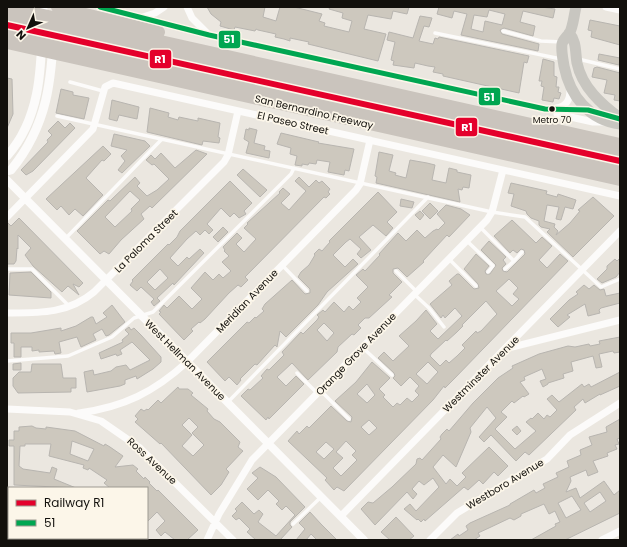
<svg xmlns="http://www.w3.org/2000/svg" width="627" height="547" viewBox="0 0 627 547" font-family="Poppins,sans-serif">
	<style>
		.building { fill: #cdc8be; stroke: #b8b5b0; fill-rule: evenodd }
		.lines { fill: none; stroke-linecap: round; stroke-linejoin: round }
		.service { stroke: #fcfbfa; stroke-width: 3.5 }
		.minor { stroke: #fcfbfa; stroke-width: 7 }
		.tertiary { stroke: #fcfbfa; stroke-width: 8 }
		.secondary { stroke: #fcfbfa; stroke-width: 9 }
		.primary { stroke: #c8c6c0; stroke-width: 11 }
		.motorway { stroke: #cac4bd; stroke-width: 12 }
		.bus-1-casing { stroke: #fcf6e9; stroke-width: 8 }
		.bus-1 { stroke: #00a651; stroke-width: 5 }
		.rail-1-casing { stroke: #fcf6e9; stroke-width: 9 }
		.rail-1 { stroke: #e4002b; stroke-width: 6 }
		.bus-dot { fill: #12100c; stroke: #fcf6e9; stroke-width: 1.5 }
		.labels { text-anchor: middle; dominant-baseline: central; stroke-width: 3.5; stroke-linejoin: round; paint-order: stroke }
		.bus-label { font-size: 9px; fill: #12100c; stroke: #fcf6e9 }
		.street-label { font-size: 10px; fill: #12100c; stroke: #fcf6e9 }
		.line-badge { stroke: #fcf6e9; stroke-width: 1.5 }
		.badge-label { font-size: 11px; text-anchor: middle; font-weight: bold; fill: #fff }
	</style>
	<rect width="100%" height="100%" fill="#ebe7e0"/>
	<!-- building -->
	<path class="building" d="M207,7H265L263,17L276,21L280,7H294L322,14L319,21L325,23L324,26L349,32L352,21L342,18L343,13L329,9L330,7H409L407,14L393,11L391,19L368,15L364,29L386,34L378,61L308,44L309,42L290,38V41L284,39L275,37L276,34L258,30L256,29L255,31L235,27L234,30L220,26L221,22L211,14Z
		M439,7H541L555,9L553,18L523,11L520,22L535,26L533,36L504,28L500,30L502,34L539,44L538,51L461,35L467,14L454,11L452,18L437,14ZM489,10L505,14L502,25L485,21L483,32L471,29L474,15L487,17Z
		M420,16L432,18L429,27L424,26L419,41L433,44L435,38L438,39L439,37L529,56L527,63L524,62L519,93L443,76V74L433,72L435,67L428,66L415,63L414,68L393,65L394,61L391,60L395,42L387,40L389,32L413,38Z
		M590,20L620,26V45L591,37L592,31L588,30Z
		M599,54L620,58L619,65L598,60Z
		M543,59L554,62V76L557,77L556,87H559L558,92L561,93L559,99L554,98L553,102L542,100L544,87L541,86L542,81H539Z
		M597,67L620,73V101L614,100L615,95L604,93L607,80L592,77L594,68Z
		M7,78L12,79L13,114L7,128Z
		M61,89L73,92V95L89,98L84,119L56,113Z
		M112,100L139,107L137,119L119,115L117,121L109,119Z
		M150,108L169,113L168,117L178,120L179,117L198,121V118L220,123L218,137L220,138L219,143L203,141L202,145L147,132Z
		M58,121L65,128L70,123L75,128L33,171L26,175L21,170L48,142L47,140L52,135L48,131Z
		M249,128L257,130L254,143L265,146L264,150L270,151L269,158L246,153L249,142L244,139L246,129L249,130Z
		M281,133L319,142L318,143L354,149L349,171L345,170L344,175L328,172L330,162L317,160L316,164L309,163L308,165L302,164V166L295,165L297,156L290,154L291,148L277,144Z
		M114,134L145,141L150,146L122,173L118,170L125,161L121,156L127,150L111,146Z
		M103,146L111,154L104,161L102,160L86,178L103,195L83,216L75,209L69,215L61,206L57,210L46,199Z
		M196,150L207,154L152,208L150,206L141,214L144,219L121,240L109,254L104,251L100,254L77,231L108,200L110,201L112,199L135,177L140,183L137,186L147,196L157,190L169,179L154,164L152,165L146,160L151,155L155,159L161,153L175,168ZM130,191L140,200L131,209L132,211L115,227L105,217Z
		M379,152L393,155L389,171L396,173L395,175L406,178L410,160L427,163L435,165L432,180L446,183L449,168L457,170V172L471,175L469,188L463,187L462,190L458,189L460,202L376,183L377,177L375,176Z
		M243,169L267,190L260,197L237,175Z
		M299,177L309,187L316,180L319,183L322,181L330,189L328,192L330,194L326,198L324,197L245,277L248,280L241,287L238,285L229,293L205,319L200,323L199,322L191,329L193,331L184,340L159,314L161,312L159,311L164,305L167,308L179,296L192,309L202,299L191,288L205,272L213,280L219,274L223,278L231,271L222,262L229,256L224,251L225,250L223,247L237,233L242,238L236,244L244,252L256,239L244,228L248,224L247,223L280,193L279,192L283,188L290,194L281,203L289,210L306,191L295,181Z
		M230,181L252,203L244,211L246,214L239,218L234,213L230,217L221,208L207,224L213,230L209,234L205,230L200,235L196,231L187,239L170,258L178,266L187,257L189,259L200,249L204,253L174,285L173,283L157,298L160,301L154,306L151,302L154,299L141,287L137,291L130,285L133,281L132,280L168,244L169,245L177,237L180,231ZM160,269L168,278L155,290L147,282Z
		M511,183L547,191L546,194L557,197L558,194L576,200L573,209L565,207L561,220L556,219L559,207L547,205L544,221L555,224L554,227L558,231L556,235L570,223L580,211L578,210L593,197L614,216L573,257L547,232L550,229L541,227L539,225V221L531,218L527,214L526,211L511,206L514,194L508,193Z
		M378,192L397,212L387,222L393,228L386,236L373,225L359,237L371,250L361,258L357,254L361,249L350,239L346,242L333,255L345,267L353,259L358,264L327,292L318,305L286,337L280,331L277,347L275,345L257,365L255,364L240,379L241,380L237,385L229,377L225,381L207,362L247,322L249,323L255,317L256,318L264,311L262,309L265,304L292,280L305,294L310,293V289L298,277L301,272L309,265L315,255L314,254L319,249L322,251L330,242L329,241Z
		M401,199L414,202L412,208L400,206Z
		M430,203L438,211L430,219L422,211Z
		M446,205L461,209L470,215L449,237L447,235L423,261L424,262L407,277L398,268L393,269V273L402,282L389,295L392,297L369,318H365L358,325L361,328L354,335L352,334L338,347L337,352L308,380L292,363L277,377L286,386L296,376L304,384L269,419L268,417L266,420L241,396L248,389L250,390L263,378L261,376L267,369L269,370L284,355L282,352L301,332L303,334L317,320L319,317L317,315L323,310L325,312L334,302L344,312L349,306L353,310L361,302L357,298L368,287L356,275L363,269L365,271L380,255L379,254L398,233L406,241L417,230L425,238L433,231L437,229L438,230L445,223L437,214ZM324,323L334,333L327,341L317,330Z
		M420,211L424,215L420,220L415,215Z
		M19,218L83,283L79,287L73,284L79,295L68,286L62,292L33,266L25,255L31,248L18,235V249L17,248L16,261L14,264H7V222L11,226Z
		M512,220L536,243L542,237L552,246L539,260L547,268L560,254L568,261L454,379L445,388L444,386L433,400L344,491L337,487L334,490L325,480L327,478L288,441L297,431L299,434L307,426L309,428L331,406L347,421L351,422L352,417L335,401L356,382L372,362L390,378L379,389L385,395L383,397L393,407L397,403L400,405L407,398L412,402L419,395L415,391L419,386L410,377L401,386L393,378L395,376L394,373L378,358L384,352L393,361L409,346L399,336L416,321L426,310L437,324L430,331L438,339L462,316L455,308L445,318L443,315L441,318L430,304L452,285L449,281L457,274H459L474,289L479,288L478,284L464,269L476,254L489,266L485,271L486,274H490L496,265L481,250L489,241L506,257L503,260L506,264L502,268L503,271L507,272L525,254L524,250L521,249L517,253L513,250L510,253L494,236ZM509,279L518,288L513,294L519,299L512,306L496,291ZM486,301L497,314L481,331L477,333L476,331L462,345L465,348L457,356L449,363L446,360L440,366L430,356L431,354L446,340L447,341L457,332L463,326L462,325ZM428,362L438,372L427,384L416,374ZM367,384L375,395L367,403L357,394ZM369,420L377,428L369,435L361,427ZM346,441L356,451L352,455L357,460L341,476L333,468L343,458L336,452ZM326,442L334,449L324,459L316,452Z
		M223,227L228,232L218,242L213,237Z
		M620,258V272L616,277L602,283L597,279L607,269V266L615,259L617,261Z
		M31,272L51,292V298L9,295L10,273Z
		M584,285L589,289L594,285L600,290L604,289L606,296L620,293V303L601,308L599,310L600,313L588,316L585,304L567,315L570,317L558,327L550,319L569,300L578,294L576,292Z
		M112,305L125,322L109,335L106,336L102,329L93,334L96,340L81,347L77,337L59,342L61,353L55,354L54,351L39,352V350L32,351V347H21V357H14V343H11V333H31L61,328V331L76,326L91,317H93L96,324L107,317L103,313Z
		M129,327L131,330L134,328L141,335L161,357V362L153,369L137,379L136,376L125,380V384L120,386L87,392L84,372L93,370L94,375L111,371L116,367L126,365L130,370L150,360L132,342L120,350L122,354L117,356L116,354L101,359L99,353L123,342L122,340L129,334L125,330Z
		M620,337V352L614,353L613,351L599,354L602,367L596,368L593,356L571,362L573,371L563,374L564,378L548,383V384L543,387L540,381L546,379L542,369L524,377L525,380L520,382L529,394L524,397L523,396L514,403L512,401L501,412L507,417L495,429L515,449L536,431L526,422L531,418L532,419L538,413L544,419L547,415L550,417L557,410L547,399L552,395L559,402L582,384L584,387L589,384L591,387L620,372V386L600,395V394L585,403L583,399L574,407L576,410L529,455L525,452L516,461L491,435L484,442L479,437L496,418L487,407L470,428L471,432L456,467L443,455L433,467L446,484L450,479L457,486L466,477L462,473L489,447L508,466L498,476L494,472L483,484L479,480L468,490L464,487L425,521L424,519L421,522L418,519L417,520L404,509L410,504L416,511L439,487L433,478L424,485L419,481L412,489L417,494L413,499L407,492L375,525L361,509L368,502L373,503L392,487L416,464L417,459L420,458L422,460L441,439L440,437L442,434L447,429L449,431L473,403L498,378L513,368L512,366L539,354L568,346L575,347L589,344L590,346L600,344L599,341Z
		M21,363V370H13V364Z
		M32,364H61L63,378H76V388H71V392L18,393L13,386V378L19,372H31Z
		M178,387L179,389H188L193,393L191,395L208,409L207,411L214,419L220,422L240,442L238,447L243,451L226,469L229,472L221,485L211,495L161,443L160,444L135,422L138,419L135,416L141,409L144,411L147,409L148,410L158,400L161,403ZM189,418L198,427L192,433L204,445L193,456L182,446L192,435L182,425Z
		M620,419V438L617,439L619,444L615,445L617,449L607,453L608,456L593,461L598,472L588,476L586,470L570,477L571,481L566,492L576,488L580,498L604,481L614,495L620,490V513L565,540H531L556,526L555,524L560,522L555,511L549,514L544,504L521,514V516L514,520L510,518L491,527L478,533L480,536L474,540H450L458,534L459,536L468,530L466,526L470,523L510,505V504L534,490L536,493L545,488L543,484L558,477L556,473L569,467L567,461L581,455L580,450L592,445L589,437L607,432L606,427ZM600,492L606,501L590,512L584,503ZM572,496L581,510L566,518L558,503Z
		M32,426L36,428L46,429V427L75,431L104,446L105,444L110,447L123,456L115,467L133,465L138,469L136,471L144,479L145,477L150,482L149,483L157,491L158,490L198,530L187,540H175L165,532L161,536L156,530L165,521L157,512L147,522V488H110L104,483L107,480L89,468L88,470L83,468L84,465L49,456L51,444H25V446H20L19,466L23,469L50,473L52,467L57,469L54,479L76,488L14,485V446H9V440H14V431H19V427ZM72,441L94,449L88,461L70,454Z
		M517,426L521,431L517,435L512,430Z
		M260,467L276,477L305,507L290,522V525L292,527L280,540H256L247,532L250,529L239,518L236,520L232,516L237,511L235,509L242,502L254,514L259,510L263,514L258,522L276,536L295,515L286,506L282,510L276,504L279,501L268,490L258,500L247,489L258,478L252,473Z
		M310,512L321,524L337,540H317L311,534L306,540H296L305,529L299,523Z
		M396,517L414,536L409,540H390L381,532Z"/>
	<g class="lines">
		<!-- service -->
		<path class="service" d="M503,31L541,41L562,42
			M435,33L561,59
			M578,59L620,69
			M70,82L103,91
			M57,116L492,212L525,217L601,287L620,279
			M480,227L514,261L505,269
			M66,238L161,140
			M467,241L491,264L493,266L488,272
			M449,259L476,286
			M514,261L522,252
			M282,265L307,291
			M7,269H32L70,307
			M396,271L417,292
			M414,294L429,308L444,327
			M362,347L392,375
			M7,361L68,356L112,337L134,318L153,312L291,174L294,168
			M297,373L317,393
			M320,390L349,419
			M228,402L428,197
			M293,524L320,498"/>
		<!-- minor -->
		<path class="minor" d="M100,7L209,35L545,109L590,110
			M187,7L192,18L207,33
			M606,7L620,10
			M143,17L155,13L164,7
			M556,108C567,106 570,100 570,89
			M557,114L593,122H605
			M7,217L93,129L105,87L113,83L620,196
			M7,313C39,313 68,314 94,292L224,162L228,155L238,111
			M508,348L620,320
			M7,409L70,412L101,421L140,448L233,540
			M79,413C124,407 154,392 187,362L356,190L360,184L370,140
			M7,501H9
			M341,516L620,231
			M11,538L18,540
			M93,538L95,540
			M207,540L219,514L252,460L487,220L492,212L503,170
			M430,540L457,513L547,459L570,435L620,403
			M602,540L620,531"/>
		<!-- tertiary -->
		<path class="tertiary" d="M7,180L364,540"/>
		<!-- secondary -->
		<path class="secondary" d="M7,156C44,115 41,58 43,7
			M7,171L11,170C48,125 52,79 54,23"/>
		<!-- primary -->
		<path class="primary" d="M576,7C574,15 573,28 569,34C566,37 563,40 562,44C561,51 563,59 564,66C570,96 589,120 620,124
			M569,33C577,42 575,52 577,63C582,87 601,104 620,118"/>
		<!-- motorway -->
		<path class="motorway" d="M8,7L620,144
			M57,7L159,32
			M7,18L620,156
			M7,32L211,77L620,170
			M7,43L620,180"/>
		<!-- bus-1 casing -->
		<g class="bus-1-casing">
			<path id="bus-1" d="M100,7L209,35L545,109L588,110L620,119"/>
		</g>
		<!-- bus-1 -->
		<use href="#bus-1" class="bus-1"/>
		<!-- rail-1 casing -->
		<g class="rail-1-casing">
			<path id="rail-1" d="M7,25L620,161"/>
		</g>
		<!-- rail-1 -->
		<use href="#rail-1" class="rail-1"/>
	</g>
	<!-- markers -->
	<circle class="bus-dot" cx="552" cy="109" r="3.5"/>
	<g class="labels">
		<!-- bus labels -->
		<g class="bus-label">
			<text x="552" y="120">Metro 70</text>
		</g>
		<!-- street labels -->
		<g class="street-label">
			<text transform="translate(314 112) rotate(13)">San Bernardino Freeway</text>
			<text transform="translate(293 123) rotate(13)">El Paseo Street</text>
			<text transform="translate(146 241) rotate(-45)">La Paloma Street</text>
			<text transform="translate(247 301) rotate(-46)">Meridian Avenue</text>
			<text transform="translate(356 354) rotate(-46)">Orange Grove Avenue</text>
			<text transform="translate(185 360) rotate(45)">West Hellman Avenue</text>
			<text transform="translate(481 374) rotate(-45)">Westminster Avenue</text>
			<text transform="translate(152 461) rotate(43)">Ross Avenue</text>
			<text transform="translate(505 484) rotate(-31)">Westboro Avenue</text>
		</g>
	</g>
	<g class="line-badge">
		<rect x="218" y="30" width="23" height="19" rx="4" fill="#00a651"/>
		<rect x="149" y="49" width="23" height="20" rx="4" fill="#e4002b"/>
		<rect x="478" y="87" width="23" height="19" rx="4" fill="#00a651"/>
		<rect x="455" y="117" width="23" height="20" rx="4" fill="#e4002b"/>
	</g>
	<g class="badge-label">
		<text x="229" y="43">51</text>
		<text x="160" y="63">R1</text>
		<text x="489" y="101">51</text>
		<text x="467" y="131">R1</text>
	</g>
	<!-- border -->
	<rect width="627" height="547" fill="none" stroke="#12100c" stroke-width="16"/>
	<!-- legend -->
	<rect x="8" y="487" width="140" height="52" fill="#fcf6e9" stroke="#9e9a91"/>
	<rect x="16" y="500" width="20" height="6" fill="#e4002b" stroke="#9e9a91"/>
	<text x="44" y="507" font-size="12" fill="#12100c">Railway R1</text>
	<rect x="16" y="520" width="20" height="6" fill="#00a651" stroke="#9e9a91"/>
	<text x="44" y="527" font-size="12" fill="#12100c">51</text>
	<!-- north arrow -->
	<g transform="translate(28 28) rotate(225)" stroke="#fcf6e9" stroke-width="3" paint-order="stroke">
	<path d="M0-3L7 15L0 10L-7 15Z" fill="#12100c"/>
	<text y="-6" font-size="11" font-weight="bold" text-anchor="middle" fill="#12100c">N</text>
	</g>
</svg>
